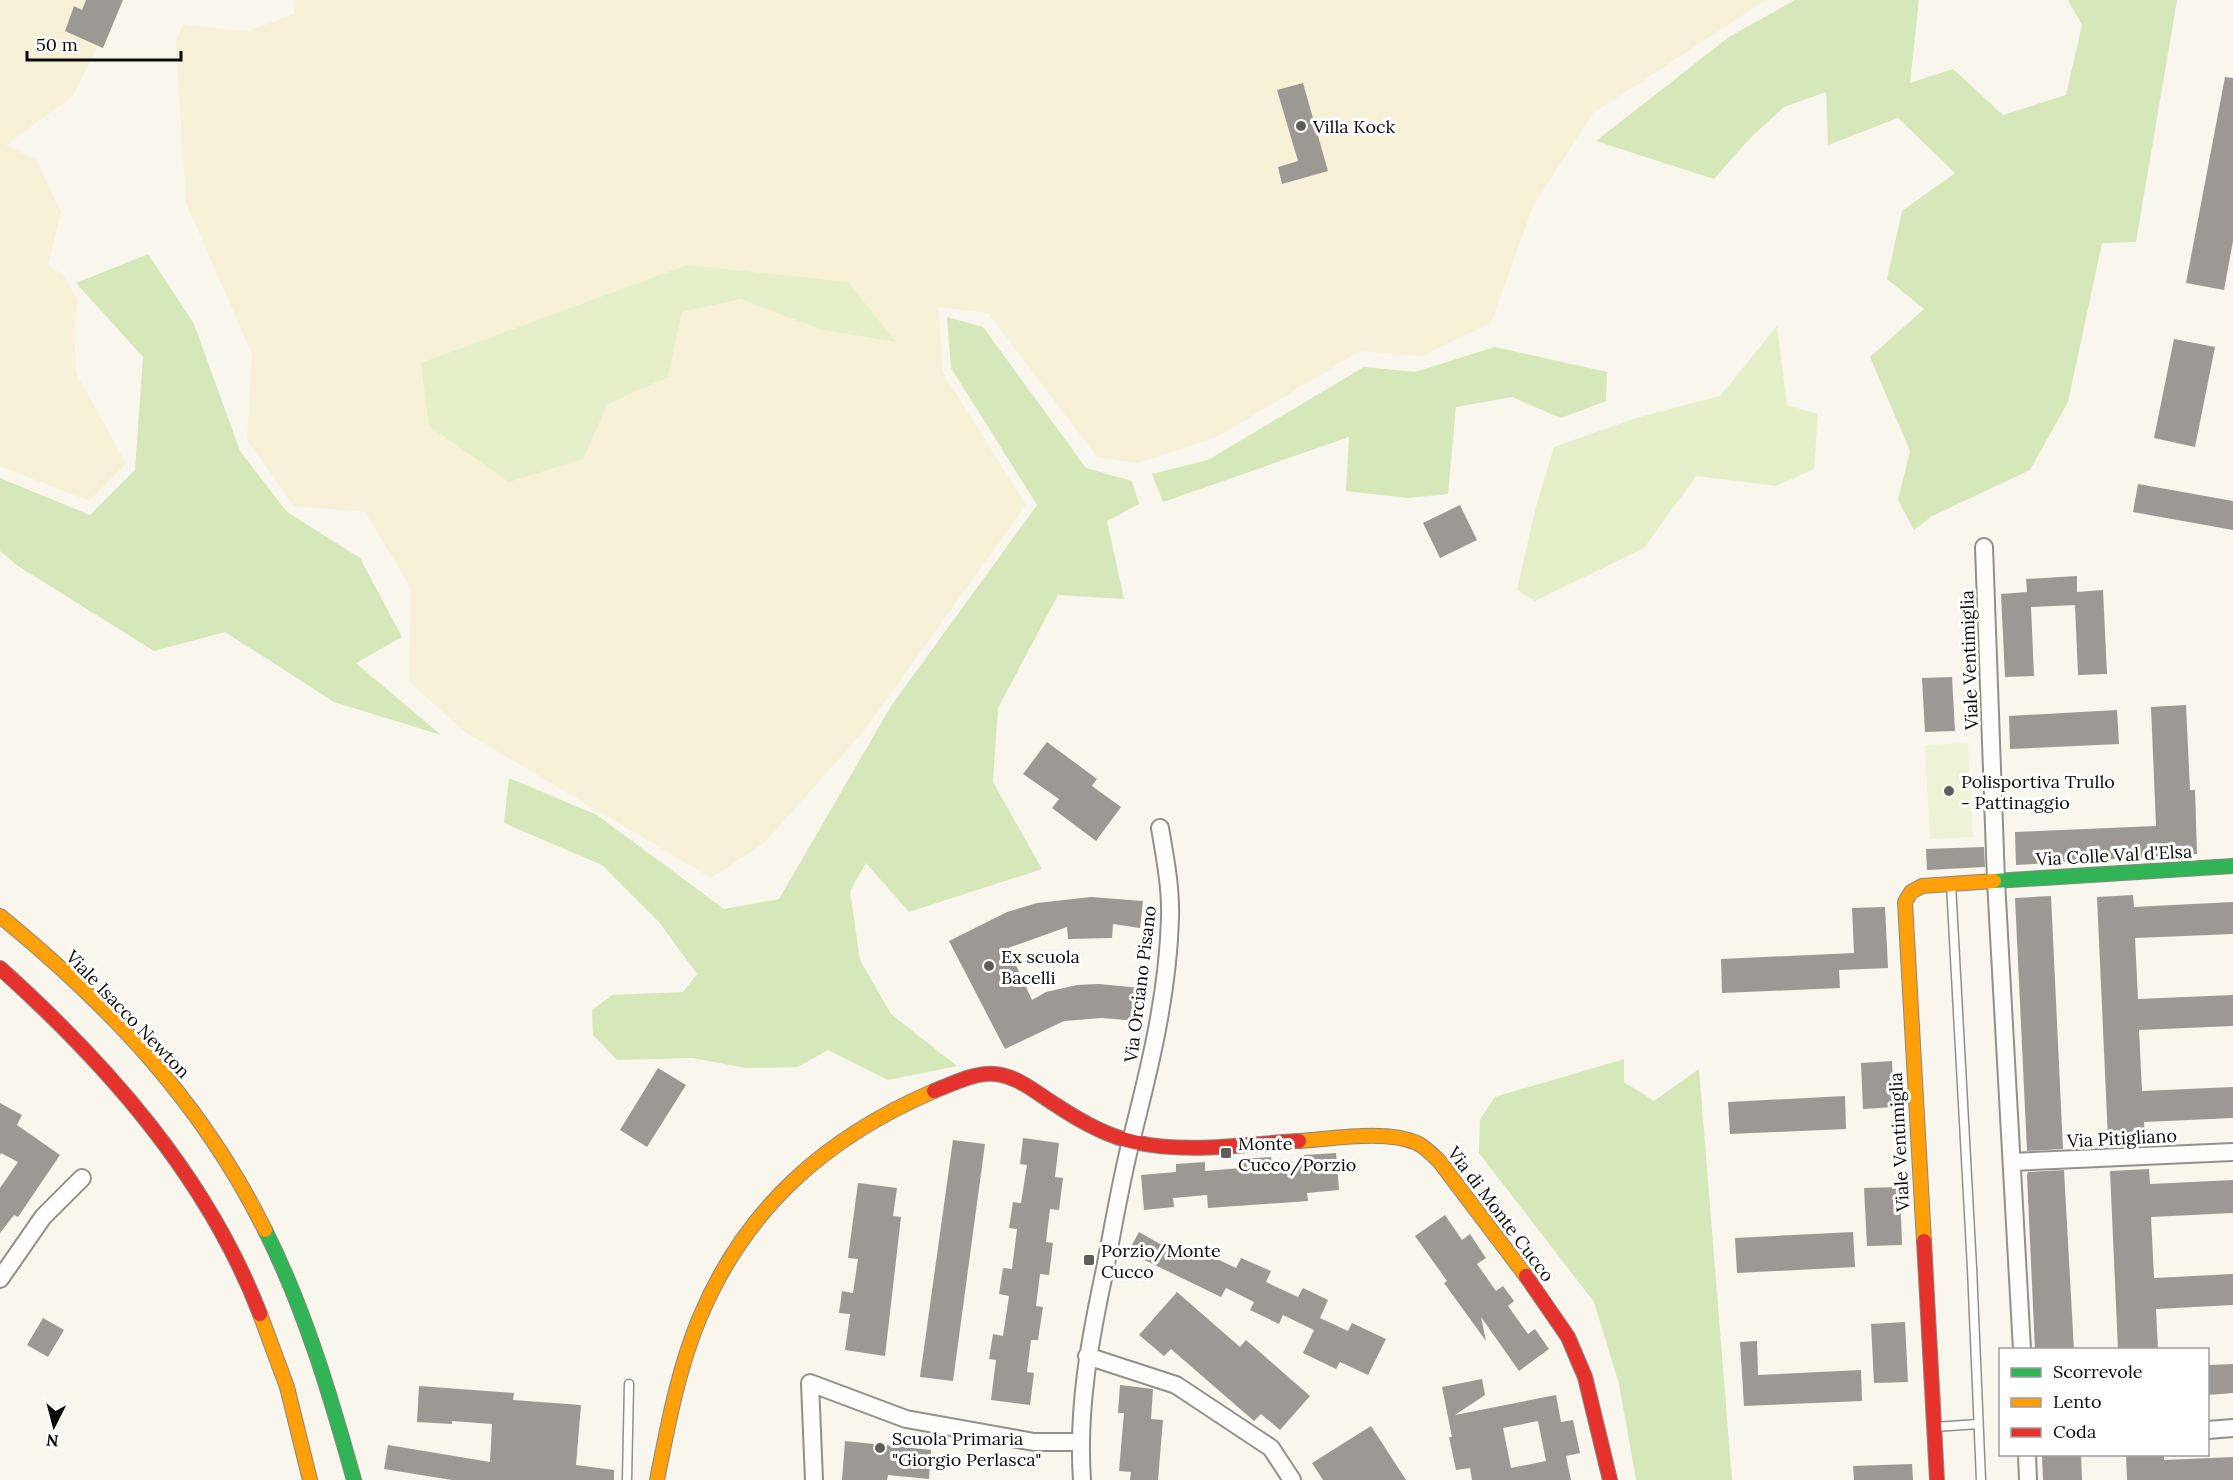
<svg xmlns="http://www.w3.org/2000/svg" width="2233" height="1480" viewBox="0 0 2233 1480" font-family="Lora,serif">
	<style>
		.farmland { fill: #f7f1d8; fill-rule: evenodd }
		.green { fill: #e5f0cb }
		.forest { fill: #d6e8b9 }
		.pitch { fill: #eff3d5 }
		.building { fill: #9c9893; fill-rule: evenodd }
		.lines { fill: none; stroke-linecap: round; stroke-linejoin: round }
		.lane-casing { stroke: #92908c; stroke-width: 11 }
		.street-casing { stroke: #92908c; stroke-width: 20 }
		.fast-casing { stroke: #888783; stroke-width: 16 }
		.slow-casing { stroke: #888783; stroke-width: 16 }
		.jam-casing { stroke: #888783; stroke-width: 16 }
		.lane { stroke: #fefefc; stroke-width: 8 }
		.street { stroke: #fefefc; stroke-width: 16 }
		.fast { stroke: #30b455; stroke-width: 14 }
		.slow { stroke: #ff9f0a; stroke-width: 14 }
		.jam { stroke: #e5322d; stroke-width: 14 }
		.poi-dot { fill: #5e5d59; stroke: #fff; stroke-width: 2 }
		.labels { text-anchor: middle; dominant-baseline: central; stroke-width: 6; stroke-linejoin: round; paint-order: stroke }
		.poi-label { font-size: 18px; fill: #0a0a0a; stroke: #fff; text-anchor: start }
		.street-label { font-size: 18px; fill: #0a0a0a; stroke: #fff }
	</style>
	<rect width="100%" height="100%" fill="#f9f6ed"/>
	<!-- farmland -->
	<path class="farmland" d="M0,0H121L73,96L6,145L36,160L61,212L48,265L63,275L78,300L74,322L76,373L126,463L89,501L0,466Z
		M295,0H1766L1593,113L1533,206L1491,323L1421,356L1360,351L1217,437L1137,463L1097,457L988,313L938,307L943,373L1026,505L863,732L764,843L711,878L465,732L409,682L411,588L365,512L294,506L247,440L252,354L186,203L176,42L183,24L247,32L294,14ZM1303,83L1328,171L1282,184L1278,167L1298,161L1277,90ZM687,265L819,329L741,299L682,312L668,377L608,404L583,459L509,482Z"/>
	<!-- green -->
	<path class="green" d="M687,265L848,282L896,342L819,329L741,299L682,312L668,377L608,404L583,459L509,482L429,426L421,363Z
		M1777,326L1787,405L1818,414L1814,469L1776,486L1696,476L1644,548L1535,601L1517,590L1535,510L1554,447L1636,418L1720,396Z"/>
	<!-- forest -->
	<path class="forest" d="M1795,0H1919L1910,83L1953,69L2003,115L2066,95L2082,25L2068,0H2177L2136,242L2102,243L2068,402L2030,470L1932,516L1914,530L1898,500L1910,451L1870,357L1924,309L1887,279L1902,211L1955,173L1898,118L1828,145L1826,92L1784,107L1751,137L1714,179L1596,141L1729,37Z
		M148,254L194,324L240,451L287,512L360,558L402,637L356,663L441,735L334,702L225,632L154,651L18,566L0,551V478L90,515L135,470L143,357L76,283Z
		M947,317L983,327L1086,468L1132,481L1139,504L1107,521L1124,599L1058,595L998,708L993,782L1042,869L909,912L866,863L850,891L860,960L891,1014L957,1066L888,1080L828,1050L798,1067L746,1068L692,1058L617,1060L593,1035L592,1010L612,995L683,992L697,974L659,922L602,865L504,823L509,778L597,815L724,909L779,899L891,706L1037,505L951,368Z
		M1495,347L1607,372L1606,401L1561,418L1512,397L1456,407L1448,494L1408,498L1346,491L1349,437L1163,502L1152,474L1208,460L1364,367L1415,372Z
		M1624,1059V1082L1654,1101L1699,1069L1732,1480H1636L1619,1384L1594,1302L1479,1153L1480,1119L1495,1097Z"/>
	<!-- pitch -->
	<path class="pitch" d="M1968,743L1973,837L1930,839L1925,745Z"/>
	<!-- building -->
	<path class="building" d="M86,0H123L103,48L65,31L74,6L82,10Z
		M2225,77L2233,78V241L2224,290L2186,283Z
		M1303,83L1328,171L1282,184L1278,167L1298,161L1277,90Z
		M2174,339L2215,347L2195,447L2154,438Z
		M2138,484L2233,501V530L2133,512Z
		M1460,505L1477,540L1440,558L1423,523Z
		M2077,576V592L2103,590L2107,674L2078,675L2075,605L2031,607L2034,676L2005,677L2001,594L2027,592L2026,579Z
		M1952,677L1955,731L1925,732L1922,678Z
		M2186,705L2190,790H2195L2197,854L2016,865L2015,832L2156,826L2151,707Z
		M2117,710L2119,744L2010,749L2009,716Z
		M1047,742L1097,779L1092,786L1121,807L1096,841L1052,808L1059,799L1023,774Z
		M1984,847L1985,867L1927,870L1926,849Z
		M2133,895L2134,907L2233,902V934L2135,938L2138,999L2233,995V1026L2139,1030L2142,1091L2233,1087V1118L2144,1122L2145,1138L2108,1139L2097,897Z
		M2051,896L2063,1149L2027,1151L2015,898Z
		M1091,897L1143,901L1140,928L1113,924L1112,938L1068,939L1067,927L1008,948L1032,1000L1046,992L1077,985L1099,984L1141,988L1139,1021L1101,1018L1064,1021L1005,1049L949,941L1007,912L1037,903Z
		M1885,907L1888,968L1839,970L1840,988L1722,993L1721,959L1854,953L1852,908Z
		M1892,1061L1894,1107L1863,1109L1861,1063Z
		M658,1068L686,1085L647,1147L620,1130Z
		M1845,1096L1846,1129L1730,1134L1728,1102Z
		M0,1103L22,1115L17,1125L60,1155L18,1217L14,1215L0,1233V1188L18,1162L1,1153L0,1155Z
		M1023,1138L1059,1143L1055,1177L1063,1178L1059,1210L1050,1209L1046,1242L1053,1243L1049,1275L1040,1274L1036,1306L1043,1307L1038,1340H1031L1027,1372L1034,1373L1030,1405L991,1400L996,1360L989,1359L993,1334L1003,1336L1009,1296L999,1294L1003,1268L1012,1269L1017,1229L1009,1228L1013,1202L1021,1203L1027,1165L1020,1164Z
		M953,1140L985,1144L953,1381L920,1377Z
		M1336,1153L1339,1190L1307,1193L1308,1201L1208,1208L1207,1195L1173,1198L1174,1207L1144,1210L1141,1175L1176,1172V1164L1205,1162V1171L1241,1168L1240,1159L1271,1157L1272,1166L1305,1163L1304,1155Z
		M2149,1169L2150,1184L2233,1180V1213L2151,1217L2154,1278L2233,1274V1305L2156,1309L2158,1350H2118L2110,1171Z
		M2064,1170L2074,1350H2035L2027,1175L2028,1172Z
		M858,1183L897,1188L893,1216L901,1217L885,1356L845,1350L850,1314L839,1313L842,1291L853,1293L858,1259L848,1258Z
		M1900,1187L1902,1245L1867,1246L1864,1188Z
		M1445,1215L1462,1240L1470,1234L1486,1258L1477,1264L1496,1291L1503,1286L1514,1301L1508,1306L1528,1334L1535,1329L1549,1349L1519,1371L1481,1317L1486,1341L1444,1283L1447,1281L1415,1236Z
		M1139,1232L1188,1260L1194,1248L1236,1268L1241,1258L1271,1271L1266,1282L1298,1297L1303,1288L1328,1300L1320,1318L1348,1331L1352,1323L1386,1339L1368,1375L1340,1362L1336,1369L1303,1353L1314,1330L1283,1315L1279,1324L1250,1310L1254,1302L1226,1288L1221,1297L1128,1252Z
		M1853,1232L1855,1267L1737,1273L1735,1238Z
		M1177,1292L1240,1347L1246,1340L1310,1396L1280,1430L1261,1414L1254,1421L1171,1349L1164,1356L1139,1335Z
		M43,1318L64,1330L48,1357L27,1345Z
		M1905,1322L1908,1382L1874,1383L1871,1324Z
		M1757,1341L1758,1375L1861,1370L1862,1401L1744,1406L1740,1342Z
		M2233,1364V1393L2208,1395V1365Z
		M1482,1379L1485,1395L1455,1415L1556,1395L1561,1422L1573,1420L1580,1453L1566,1456L1571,1480H1472L1470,1468L1456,1470L1449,1437H1452L1442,1387ZM1538,1421L1546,1461L1511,1468L1503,1428Z
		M1120,1385L1153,1389L1151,1419L1163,1420L1158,1480H1130L1131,1472L1119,1471L1124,1413H1118Z
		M419,1386L514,1393L513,1400L581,1405L576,1465L614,1470V1480H452L384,1469L388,1445L490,1462L492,1424L452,1421V1424L417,1422Z
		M1371,1426L1406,1480H1323L1312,1463Z
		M845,1441L931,1450L929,1479L888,1475L887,1480H842Z
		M2042,1455H2081L2082,1480H2043Z
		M2126,1455H2164V1460L2233,1457V1480H2127Z
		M1912,1464L1913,1480H1854L1853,1466Z"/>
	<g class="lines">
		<!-- lane casing -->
		<g class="lane-casing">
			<path id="lane" d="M1951,884L1972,1268L1981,1480
				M1935,1427L1978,1424
				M627,1480L629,1384"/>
		</g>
		<!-- street casing -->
		<g class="street-casing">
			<path id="street" d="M1984,547L1996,881L2022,1350
				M2012,1162L2233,1152
				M0,1279L43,1217L82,1178
				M1087,1356L1176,1385L1271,1448L1292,1480
				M2208,1430L2233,1428
				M2027,1454L2028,1480
				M814,1480L810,1383L906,1419L1034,1442H1079
				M1082,1480C1077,1408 1090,1339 1105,1269C1113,1228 1120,1186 1130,1145C1149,1071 1168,995 1170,918C1171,888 1165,857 1160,828"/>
		</g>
		<!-- fast casing -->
		<g class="fast-casing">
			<path id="fast" d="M1994,881L2233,866
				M265,1230C305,1310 330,1394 354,1480"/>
		</g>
		<!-- slow casing -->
		<g class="slow-casing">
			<path id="slow" d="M0,916C110,1006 201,1101 265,1230
				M1299,1141C1332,1139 1386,1129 1417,1143C1425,1147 1432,1154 1439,1161L1526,1276
				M1924,1241L1905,902L1911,892L1922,886L1994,881
				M260,1314L287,1387L310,1480
				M657,1480C668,1425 678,1369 700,1317C746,1207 827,1137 934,1091"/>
		</g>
		<!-- jam casing -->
		<g class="jam-casing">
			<path id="jam" d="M0,968C108,1065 207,1177 260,1314
				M934,1091C952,1084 975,1072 995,1074C1018,1076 1038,1094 1056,1105C1080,1121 1106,1136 1134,1142C1187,1154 1245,1144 1299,1141
				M1924,1241L1937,1480
				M1526,1276L1568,1337L1585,1377L1610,1480"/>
		</g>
		<!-- lane -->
		<use href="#lane" class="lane"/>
		<!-- street -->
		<use href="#street" class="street"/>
		<!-- fast -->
		<use href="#fast" class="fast"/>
		<!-- slow -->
		<use href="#slow" class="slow"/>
		<!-- jam -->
		<use href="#jam" class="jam"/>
	</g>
	<!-- markers -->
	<g class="poi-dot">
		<circle cx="1301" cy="126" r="6"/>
		<circle cx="1949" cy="791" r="6"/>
		<circle cx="989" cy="966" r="6"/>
		<rect x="1220" y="1147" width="12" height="12" rx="3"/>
		<rect x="1083" y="1254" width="12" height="12" rx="3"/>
		<circle cx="880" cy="1448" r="6"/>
	</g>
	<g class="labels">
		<!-- poi labels -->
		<g class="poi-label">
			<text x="1313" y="126">Villa Kock</text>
			<text x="1961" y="781">Polisportiva Trullo<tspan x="1961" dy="21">- Pattinaggio</tspan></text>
			<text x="1001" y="956">Ex scuola<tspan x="1001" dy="21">Bacelli</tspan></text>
			<text x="1238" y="1143">Monte<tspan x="1238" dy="21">Cucco/Porzio</tspan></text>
			<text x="1101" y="1250">Porzio/Monte<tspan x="1101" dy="21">Cucco</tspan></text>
			<text x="892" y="1438">Scuola Primaria<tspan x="892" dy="21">"Giorgio Perlasca"</tspan></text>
		</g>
		<!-- street labels -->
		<g class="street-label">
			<text transform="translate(1969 660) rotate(-92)">Viale Ventimiglia</text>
			<text transform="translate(2114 855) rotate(-3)">Via Colle Val d'Elsa</text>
			<text transform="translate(1140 984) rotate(-83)">Via Orciano Pisano</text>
			<text transform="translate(128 1014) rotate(46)">Viale Isacco Newton</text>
			<text transform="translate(2122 1138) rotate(-3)">Via Pitigliano</text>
			<text transform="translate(1899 1142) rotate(-93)">Viale Ventimiglia</text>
			<text transform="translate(1501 1214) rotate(53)">Via di Monte Cucco</text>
		</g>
	</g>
	<!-- legend -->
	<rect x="1999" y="1348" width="210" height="108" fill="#ffffff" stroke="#9d9d9d" stroke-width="1.5"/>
	<rect x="2011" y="1368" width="30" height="9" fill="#30b455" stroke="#9d9d9d" stroke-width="1.5"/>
	<text x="2053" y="1378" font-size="18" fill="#0a0a0a">Scorrevole</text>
	<rect x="2011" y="1398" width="30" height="9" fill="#ff9f0a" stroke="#9d9d9d" stroke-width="1.5"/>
	<text x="2053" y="1408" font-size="18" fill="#0a0a0a">Lento</text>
	<rect x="2011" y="1428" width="30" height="9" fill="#e5322d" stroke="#9d9d9d" stroke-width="1.5"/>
	<text x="2053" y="1438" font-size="18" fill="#0a0a0a">Coda</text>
	<!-- north arrow -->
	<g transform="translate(54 1426) rotate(186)" stroke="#ffffff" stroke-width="4.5" paint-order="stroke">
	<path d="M0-4.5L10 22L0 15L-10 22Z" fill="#0a0a0a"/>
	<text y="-9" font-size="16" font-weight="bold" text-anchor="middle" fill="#0a0a0a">N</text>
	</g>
	<!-- scale -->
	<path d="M27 51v9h154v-9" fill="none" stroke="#0a0a0a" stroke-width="3"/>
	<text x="36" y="51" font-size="18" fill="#0a0a0a" stroke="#ffffff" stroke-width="4.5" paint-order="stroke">50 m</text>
</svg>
